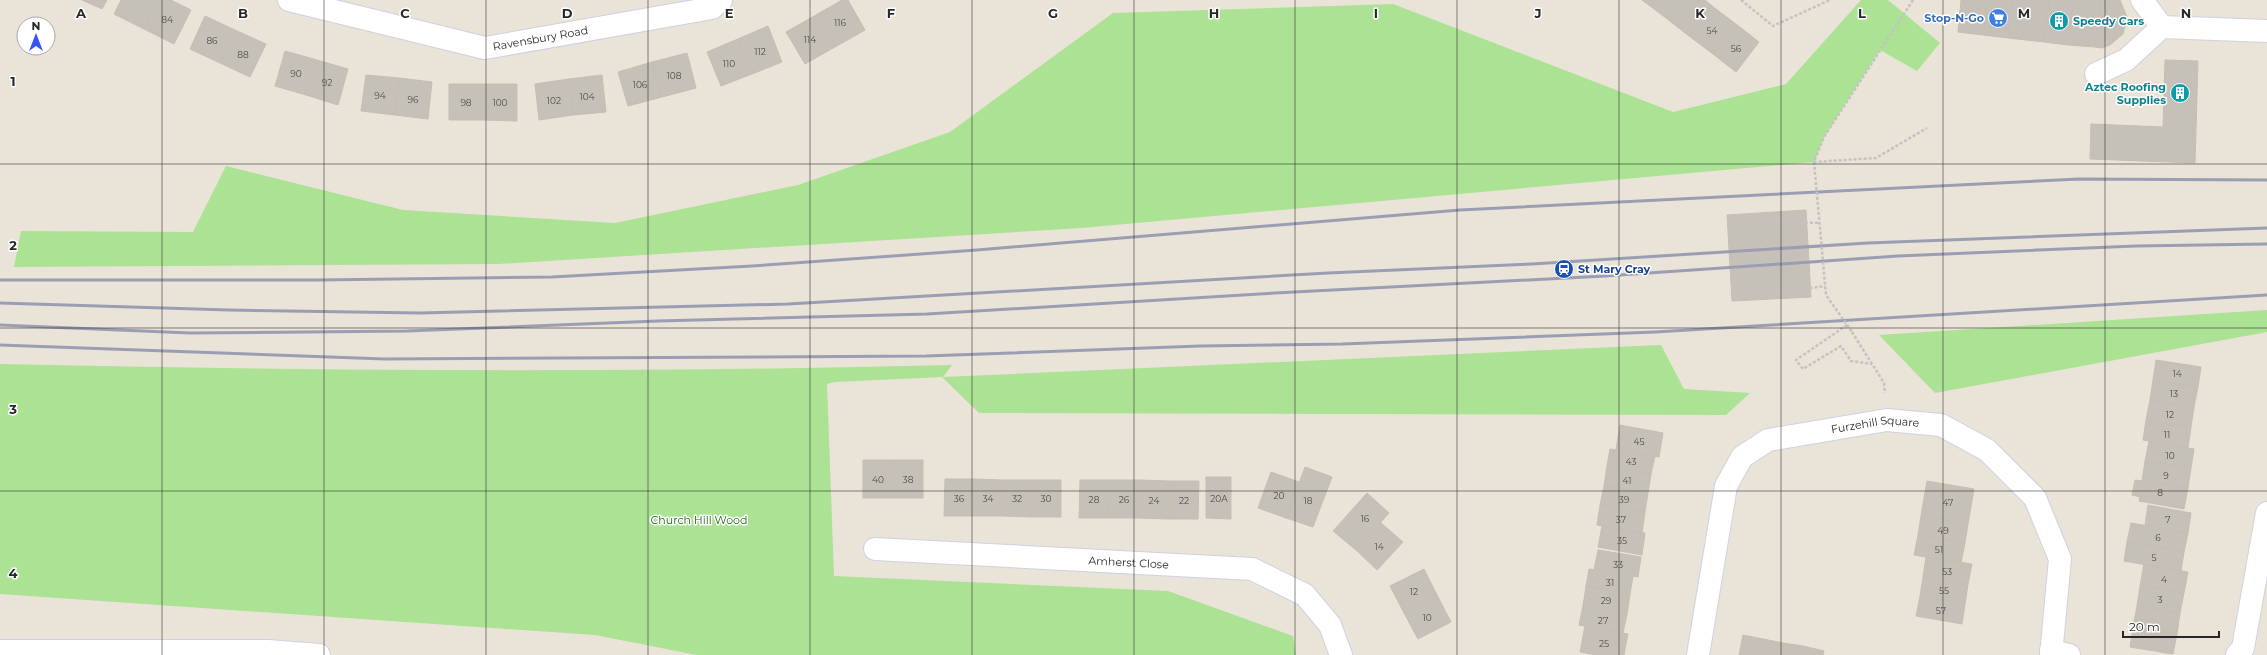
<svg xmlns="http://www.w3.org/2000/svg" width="2267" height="655" viewBox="0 0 2267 655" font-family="Montserrat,sans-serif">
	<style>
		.green { fill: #abe294 }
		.building { fill: #c5c0b8; stroke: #c5bfb2 }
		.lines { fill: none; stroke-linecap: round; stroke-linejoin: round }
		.minor-casing { stroke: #ced1e1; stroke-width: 24 }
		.path { stroke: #c3c3c3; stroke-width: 2.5; stroke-dasharray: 3 2; stroke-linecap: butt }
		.minor { stroke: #fff; stroke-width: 22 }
		.rail { stroke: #9b9eb2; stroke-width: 3 }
		.path-bridge { stroke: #c3c3c3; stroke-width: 2.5; stroke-dasharray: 3 2; stroke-linecap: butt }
		.grid { fill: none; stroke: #272727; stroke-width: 1; stroke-opacity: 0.55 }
		.labels { text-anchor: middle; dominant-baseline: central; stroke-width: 3; stroke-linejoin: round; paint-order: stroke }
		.number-label { font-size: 9px; fill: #4e4d4b }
		.shop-label { font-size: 11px; font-weight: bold; fill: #366cbe; stroke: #fff; text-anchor: end }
		.culture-label { font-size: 11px; font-weight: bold; fill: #0d838f; stroke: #fff; text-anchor: start }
		.street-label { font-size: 11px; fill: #272727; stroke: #fff }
		.transit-label { font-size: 11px; font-weight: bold; fill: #164399; stroke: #fff; text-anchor: start }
		.park-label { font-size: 11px; fill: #256319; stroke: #fff }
		.grid-label { font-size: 13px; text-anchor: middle; font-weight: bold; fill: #272727; stroke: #fff; stroke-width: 3; stroke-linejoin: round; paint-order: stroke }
	</style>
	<rect width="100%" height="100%" fill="#eae3d8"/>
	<!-- green -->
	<path class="green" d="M1861,0H1888L1940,43L1917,71L1880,50L1824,137L1814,162L1081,228L498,264L14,267L21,231L193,232L226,166L403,210L615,223L798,185L950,132L1113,13L1393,4L1673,112L1786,84Z
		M2267,310V332L1935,393L1879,335Z
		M1661,345L1684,389L1750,393L1726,415L979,413L942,377L835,382L827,384L834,576L1168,591L1293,636L1296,655H697L595,635L0,594V364C317,371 635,373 952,365L943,377Z"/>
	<!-- building -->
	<path class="building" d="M82,0H107L102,9Z
		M121,0H158L144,29L114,14Z
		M158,0H171L191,10L174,44L144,29Z
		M842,0H848L865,30L835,47L816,15Z
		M1642,0H1679L1666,18Z
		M1679,0H1705L1712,6L1689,36L1666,18Z
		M1961,0H1987L1983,35L1958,32Z
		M1987,0H2012L2008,38L1983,35Z
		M2012,0H2049L2044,42L2008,38Z
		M2049,0H2073L2068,45L2044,42Z
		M2073,0H2101L2095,47L2068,45Z
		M2101,0H2120L2127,17L2123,34L2110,45L2102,48L2095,47Z
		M1712,6L1736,24L1713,54L1689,36Z
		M816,15L835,47L805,64L786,32Z
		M205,16L235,30L220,63L190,49Z
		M1736,24L1759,42L1736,72L1713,54Z
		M768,26L782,62L752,74L738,39Z
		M235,30L266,44L250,77L220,63Z
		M738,39L752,74L721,86L707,52Z
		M285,51L317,60L306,95L275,86Z
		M687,53L696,88L662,97L652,62Z
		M317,60L348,69L338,105L306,95Z
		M2165,60L2198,61L2195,163L2090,159L2091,124L2163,127Z
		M652,62L662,97L628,106L618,72Z
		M366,75L399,78L395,115L361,111Z
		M602,75L606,112L573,115L569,79Z
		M399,78L432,82L428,119L395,115Z
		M569,79L573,115L539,120L535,84Z
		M449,84H483V120H449Z
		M483,84H517V121L483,120Z
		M1806,210L1811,297L1732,301L1727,215Z
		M2156,360L2201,367L2198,387L2153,380Z
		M2153,380L2198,387L2194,407L2150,400Z
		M2150,400L2194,407L2191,427L2146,420Z
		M2146,420L2191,427L2188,448L2143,440Z
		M1620,425L1663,433L1659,457L1616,449Z
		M2149,441L2194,449L2191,468L2145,461Z
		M1610,449L1655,456L1651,474L1607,466Z
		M863,460H893V498H863Z
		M893,460H923V498H893Z
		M2145,461L2191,468L2188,488L2142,481Z
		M1607,466L1651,474L1648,493L1604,486Z
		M1305,467L1332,477L1313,527L1286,518Z
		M1271,472L1299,482L1286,518L1258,508Z
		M1206,477H1231V519L1206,518Z
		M945,479H973V516H944Z
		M973,479L1002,480V516H973Z
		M1002,480H1031V517L1002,516Z
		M1031,480H1061V517H1031Z
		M1080,480H1110L1109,518H1079Z
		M1110,480H1139V518H1109Z
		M1139,480L1169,481V519L1139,518Z
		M2135,480L2188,488L2184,509L2139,501L2140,497L2132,495Z
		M1169,481H1199L1198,519H1169Z
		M1927,481L1974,489L1968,524L1921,516Z
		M1604,486L1648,493L1645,512L1600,505Z
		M1367,493L1389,513L1356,550L1333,531Z
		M1600,505L1645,512L1642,533L1597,525Z
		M2148,505L2191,513L2188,533L2145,525Z
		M1921,516L1968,524L1965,543L1918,535Z
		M1381,523L1403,542L1377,570L1356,550Z
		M2131,523L2188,533L2184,552L2127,542Z
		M1602,526L1645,533L1642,555L1598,547Z
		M1918,535L1965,543L1961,563L1914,555Z
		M2127,542L2184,552L2181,571L2124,561Z
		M1598,550L1641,557L1638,577L1594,570Z
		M1926,557L1972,564L1968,584L1923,577Z
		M2144,564L2188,572L2184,593L2140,586Z
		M1424,569L1437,595L1404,613L1390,586Z
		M1589,569L1633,577L1630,594L1586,586Z
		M1923,577L1968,584L1965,604L1920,596Z
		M1586,586L1630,594L1627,614L1583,606Z
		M2140,586L2184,593L2180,613L2137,606Z
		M1437,595L1451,622L1418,639L1404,613Z
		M1920,596L1965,604L1962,624L1916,616Z
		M1583,606L1627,614L1623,633L1579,625Z
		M2137,606L2180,613L2177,634L2133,627Z
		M1585,626L1628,634L1624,655H1596L1580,652Z
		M2133,627L2177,634L2173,654L2130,647Z
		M1743,635L1763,639L1760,655H1739Z
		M1763,639L1783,643L1781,655H1760Z
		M1783,643L1803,646L1802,655H1781Z
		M1803,646L1824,651L1823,655H1802Z"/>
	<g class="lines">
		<!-- minor casing -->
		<g class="minor-casing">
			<g id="minor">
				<path id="s1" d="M289,0L485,48L712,8L721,0"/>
				<path d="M2142,0L2162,27L2267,31"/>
				<path d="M2096,74L2126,60L2162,27"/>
				<path id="s2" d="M875,549L1252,569L1305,595L1330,625L1341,655"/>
				<path d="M0,651H268L319,655"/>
				<path d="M2051,651L2069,655"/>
				<path id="s3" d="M1698,655L1726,486L1742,457L1768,440L1887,420L1941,425L1987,450L2035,498L2060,559L2051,655"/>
				<path d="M2237,655L2243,648L2267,513"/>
			</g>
		</g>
		<!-- path -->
		<path class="path" d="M1741,0L1773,26L1830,0
			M1913,0L1824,137L1814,162L1876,158L1927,128
			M1765,221L1820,223
			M1770,294L1825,286
			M1847,325L1796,360L1803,369L1841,346L1851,361L1872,364
			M1852,332L1884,383L1885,393"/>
		<!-- minor -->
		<use href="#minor" class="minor"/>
		<!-- rail -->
		<path class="rail" d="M0,280H319L552,277L752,266L977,250L1460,210L2079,179L2267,180
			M0,303L229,310L420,313L788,304L1328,273L1532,264L1868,243L2267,228
			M0,325L190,333L407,331L658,321L927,314L1275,293L1605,276L1898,256L2136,246L2267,244
			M0,345L385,359L926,356L1200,346L1342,344L1655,332L2267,295"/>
		<!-- path-bridge -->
		<path class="path-bridge" d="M1814,162L1826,295L1852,332"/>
	</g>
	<!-- grid -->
	<path class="grid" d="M162,0V655M324,0V655M486,0V655M648,0V655M810,0V655M972,0V655M1134,0V655M1295,0V655M1457,0V655M1619,0V655M1781,0V655M1943,0V655M2105,0V655M0,164H2267M0,328H2267M0,491H2267"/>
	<!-- icons -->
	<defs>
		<g id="supermarket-disc" transform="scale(1)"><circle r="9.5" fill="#3f7fe0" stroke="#fff"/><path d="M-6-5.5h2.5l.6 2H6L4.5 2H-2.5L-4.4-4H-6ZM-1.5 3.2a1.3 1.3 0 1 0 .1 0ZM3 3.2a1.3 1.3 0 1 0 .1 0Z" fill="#fff"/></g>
		<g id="building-disc" transform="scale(1)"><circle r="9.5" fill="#0f9aa8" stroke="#fff"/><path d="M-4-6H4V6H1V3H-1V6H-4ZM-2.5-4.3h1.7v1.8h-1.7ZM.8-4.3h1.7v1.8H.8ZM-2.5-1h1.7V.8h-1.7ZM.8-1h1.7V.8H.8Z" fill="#fff"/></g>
		<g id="station-disc" transform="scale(1)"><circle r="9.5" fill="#1a4fb4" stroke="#fff"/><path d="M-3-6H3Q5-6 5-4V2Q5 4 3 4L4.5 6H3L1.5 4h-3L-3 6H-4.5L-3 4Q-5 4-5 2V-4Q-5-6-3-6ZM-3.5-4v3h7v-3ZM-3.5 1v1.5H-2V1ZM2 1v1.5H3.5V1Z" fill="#fff"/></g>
	</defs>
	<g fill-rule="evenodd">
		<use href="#supermarket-disc" x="1998" y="18"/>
		<use href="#building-disc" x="2059" y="21"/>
		<use href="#building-disc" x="2180" y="93"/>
		<use href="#station-disc" x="1564" y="269"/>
	</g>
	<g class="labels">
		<!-- number labels -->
		<g class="number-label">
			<text x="167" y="19">84</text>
			<text x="840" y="22">116</text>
			<text x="1712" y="30">54</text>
			<text x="810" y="39">114</text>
			<text x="212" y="40">86</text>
			<text x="1736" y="48">56</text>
			<text x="760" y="51">112</text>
			<text x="243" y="54">88</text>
			<text x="729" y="63">110</text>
			<text x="296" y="73">90</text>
			<text x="674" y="75">108</text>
			<text x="327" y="82">92</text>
			<text x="640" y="84">106</text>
			<text x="380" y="95">94</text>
			<text x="587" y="96">104</text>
			<text x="413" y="99">96</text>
			<text x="554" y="100">102</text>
			<text x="466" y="102">98</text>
			<text x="500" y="102">100</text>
			<text x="2177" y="373">14</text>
			<text x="2174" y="393">13</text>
			<text x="2170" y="414">12</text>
			<text x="2167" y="434">11</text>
			<text x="1639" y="441">45</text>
			<text x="2170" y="455">10</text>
			<text x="1631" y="461">43</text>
			<text x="2166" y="475">9</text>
			<text x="878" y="479">40</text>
			<text x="908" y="479">38</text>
			<text x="1627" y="480">41</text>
			<text x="2160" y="492">8</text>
			<text x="1279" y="495">20</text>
			<text x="959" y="498">36</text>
			<text x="988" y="498">34</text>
			<text x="1017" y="498">32</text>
			<text x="1046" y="498">30</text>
			<text x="1219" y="498">20A</text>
			<text x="1094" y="499">28</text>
			<text x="1124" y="499">26</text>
			<text x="1624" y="499">39</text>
			<text x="1154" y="500">24</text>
			<text x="1184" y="500">22</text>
			<text x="1308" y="500">18</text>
			<text x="1948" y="502">47</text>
			<text x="1365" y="518">16</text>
			<text x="1621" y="519">37</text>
			<text x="2168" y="519">7</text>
			<text x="1943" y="530">49</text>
			<text x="2158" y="537">6</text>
			<text x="1622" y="540">35</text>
			<text x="1379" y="546">14</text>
			<text x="1939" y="549">51</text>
			<text x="2154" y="557">5</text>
			<text x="1618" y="564">33</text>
			<text x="1947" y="571">53</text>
			<text x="2164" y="579">4</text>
			<text x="1610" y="582">31</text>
			<text x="1944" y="590">55</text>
			<text x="1414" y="591">12</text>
			<text x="2160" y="599">3</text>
			<text x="1606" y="600">29</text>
			<text x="1941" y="610">57</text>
			<text x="1427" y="617">10</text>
			<text x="1603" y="620">27</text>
			<text x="1604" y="643">25</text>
		</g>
		<!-- shop labels -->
		<g class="shop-label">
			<text x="1984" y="18">Stop-N-Go</text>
		</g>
		<!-- culture labels -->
		<g class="culture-label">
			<text x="2073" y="21">Speedy Cars</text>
			<text x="2166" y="87" text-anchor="end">Aztec Roofing<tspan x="2166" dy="13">Supplies</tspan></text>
		</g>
		<!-- street labels -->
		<g class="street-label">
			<text stroke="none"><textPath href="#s1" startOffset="258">Ravensbury Road</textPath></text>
			<text stroke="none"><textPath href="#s3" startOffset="344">Furzehill Square</textPath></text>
			<text stroke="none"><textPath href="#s2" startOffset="254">Amherst Close</textPath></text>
		</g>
		<!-- transit labels -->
		<g class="transit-label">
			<text x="1578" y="269">St Mary Cray</text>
		</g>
		<!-- park labels -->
		<g class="park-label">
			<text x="699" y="520">Church Hill Wood</text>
		</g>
	</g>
	<g class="grid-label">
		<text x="81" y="18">A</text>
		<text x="243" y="18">B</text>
		<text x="405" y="18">C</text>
		<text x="567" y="18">D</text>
		<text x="729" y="18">E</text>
		<text x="891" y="18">F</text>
		<text x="1053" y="18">G</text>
		<text x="1214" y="18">H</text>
		<text x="1376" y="18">I</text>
		<text x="1538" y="18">J</text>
		<text x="1700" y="18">K</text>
		<text x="1862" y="18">L</text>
		<text x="2024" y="18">M</text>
		<text x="2186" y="18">N</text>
		<text x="13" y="86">1</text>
		<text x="13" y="250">2</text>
		<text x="13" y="414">3</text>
		<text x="13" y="578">4</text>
	</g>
	<!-- north arrow -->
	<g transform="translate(36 36)"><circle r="19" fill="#ffffff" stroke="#a9a9a9"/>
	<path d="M0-3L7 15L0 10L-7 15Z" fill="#3653fa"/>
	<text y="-6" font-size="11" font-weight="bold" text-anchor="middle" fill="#272727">N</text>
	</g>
	<!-- scale -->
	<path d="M2123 631v6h96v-6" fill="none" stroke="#272727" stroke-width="2"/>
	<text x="2129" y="631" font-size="12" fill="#272727" stroke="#ffffff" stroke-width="3" paint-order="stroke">20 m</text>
</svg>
